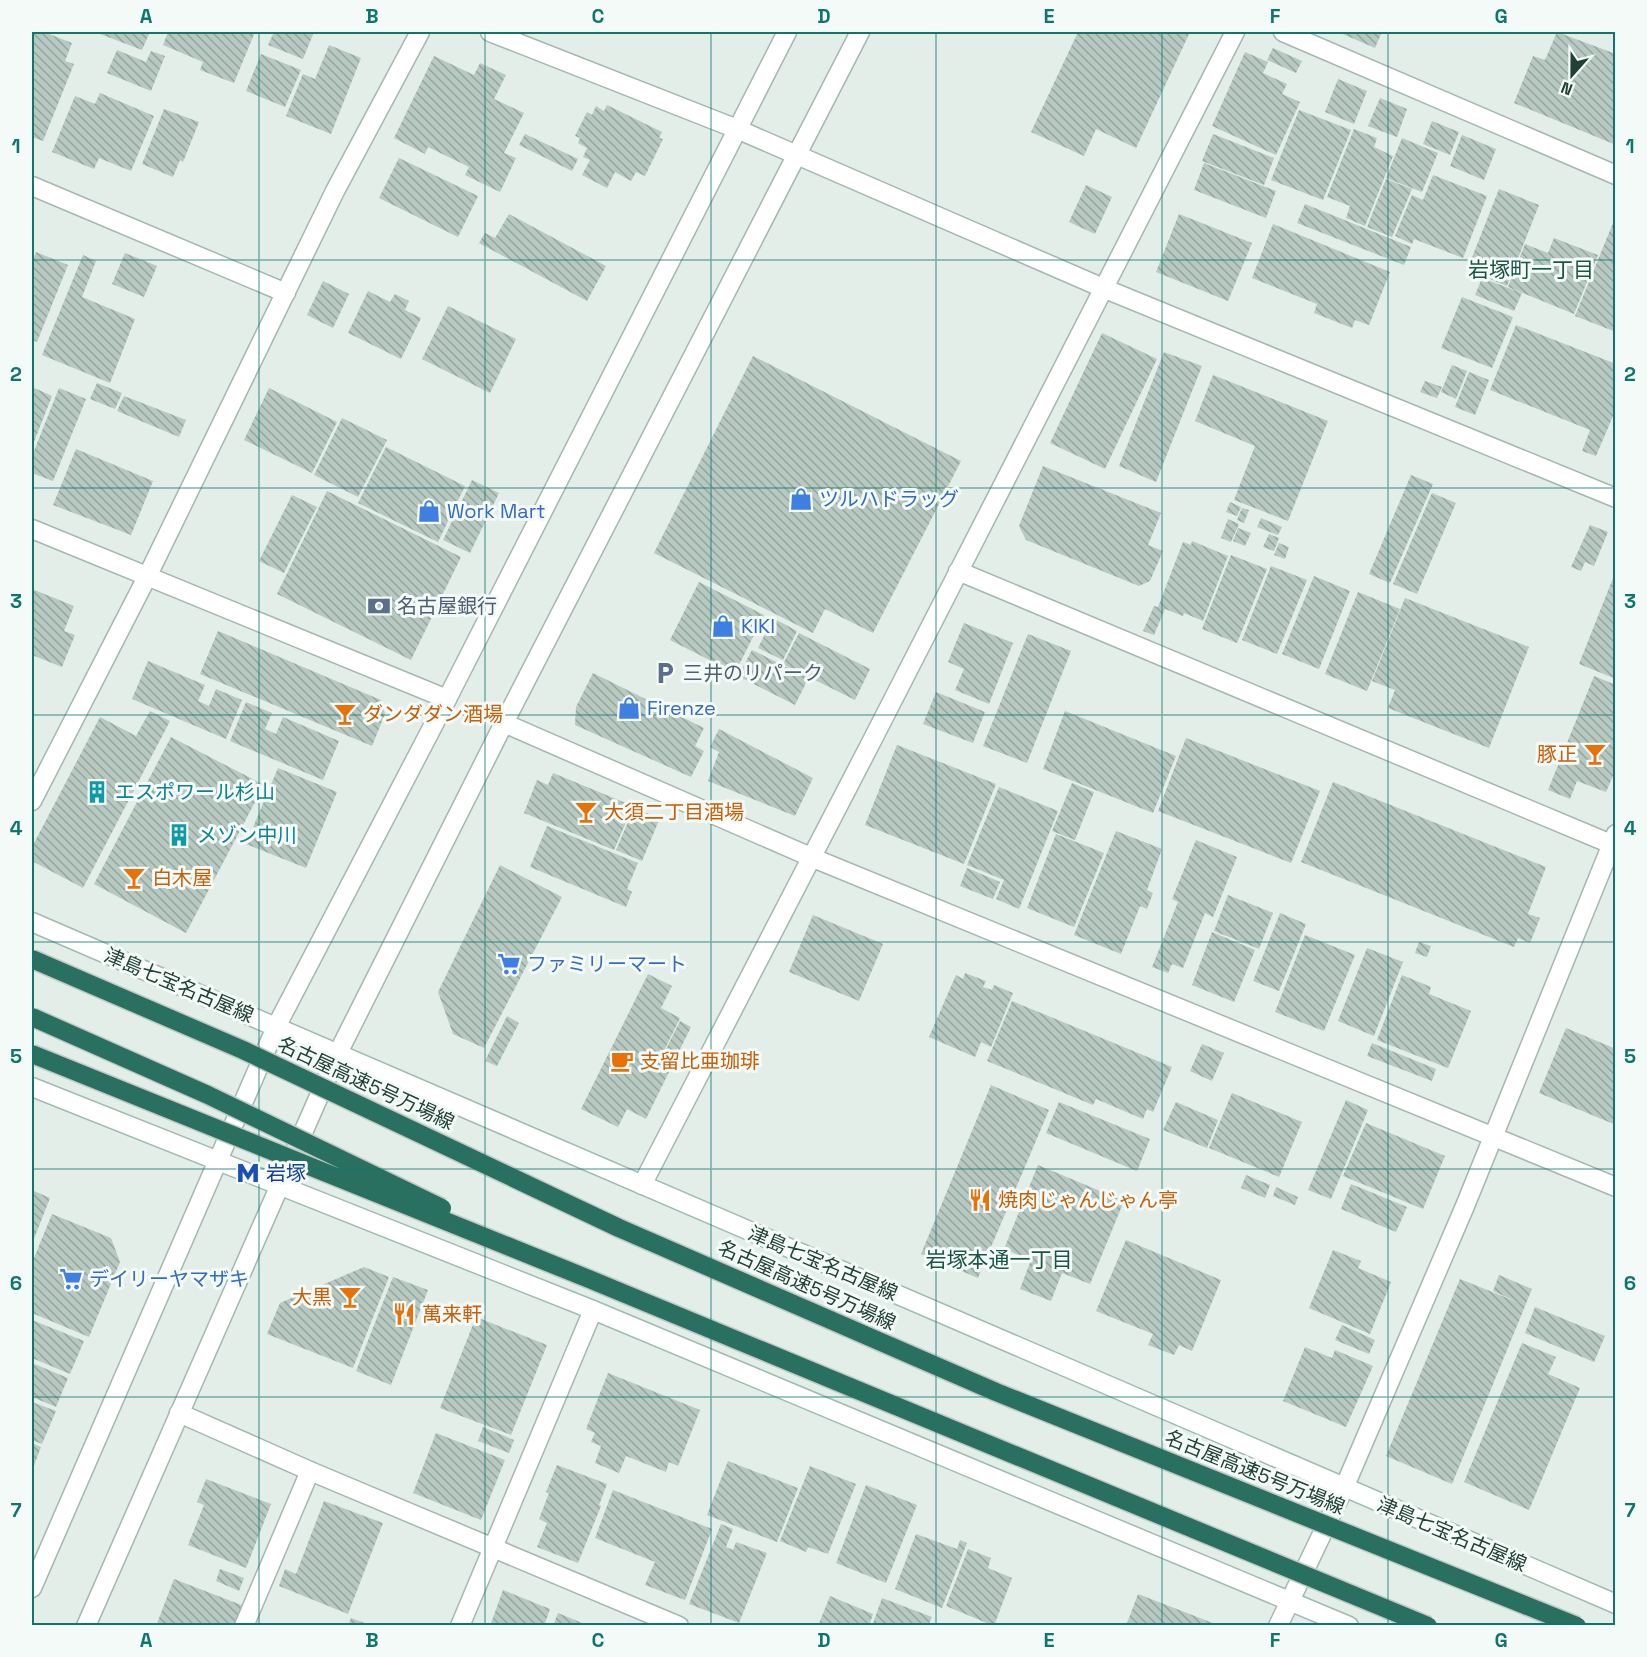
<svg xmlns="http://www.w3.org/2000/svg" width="1647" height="1657" viewBox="0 0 1647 1657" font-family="'Space Grotesk','Noto Sans JP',sans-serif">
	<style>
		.building { fill: url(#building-back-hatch) }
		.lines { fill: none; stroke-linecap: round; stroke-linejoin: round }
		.service-casing { stroke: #a5b7b0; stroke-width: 21 }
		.minor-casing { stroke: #a5b7b0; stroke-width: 21 }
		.tertiary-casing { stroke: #a5b7b0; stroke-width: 21 }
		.secondary-casing { stroke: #a0bbb1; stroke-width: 21 }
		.service { stroke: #fff; stroke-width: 18 }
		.minor { stroke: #fff; stroke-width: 18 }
		.tertiary { stroke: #fff; stroke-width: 18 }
		.secondary { stroke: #fff; stroke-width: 18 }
		.motorway-bridge-casing { stroke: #c1cac7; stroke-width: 21; stroke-linecap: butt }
		.motorway-bridge { stroke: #2a7060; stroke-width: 18 }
		.grid { fill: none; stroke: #0f766e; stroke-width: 1.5; stroke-opacity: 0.55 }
		.labels { text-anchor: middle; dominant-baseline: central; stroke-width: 6; stroke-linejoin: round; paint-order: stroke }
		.shop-label { font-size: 20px; fill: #366cbe; stroke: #f4faf7; text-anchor: start }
		.service-label { font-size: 20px; fill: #4e5e75; stroke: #f4faf7; text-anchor: start }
		.food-label { font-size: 20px; fill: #c56008; stroke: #f4faf7; text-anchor: start }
		.culture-label { font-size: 20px; fill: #0d838f; stroke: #f4faf7; text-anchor: start }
		.street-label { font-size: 20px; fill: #214137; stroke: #f4faf7 }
		.transit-label { font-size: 20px; fill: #164399; stroke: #f4faf7; text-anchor: start }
		.neighbourhood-label { font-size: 21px; fill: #1a5545; stroke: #f4faf7 }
		.neatline { fill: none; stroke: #0f766e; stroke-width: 2 }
		.grid-label { font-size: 20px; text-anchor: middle; font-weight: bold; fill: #0f766e }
	</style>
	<defs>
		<pattern id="building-back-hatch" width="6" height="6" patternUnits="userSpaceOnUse" patternTransform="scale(1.5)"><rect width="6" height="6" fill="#b7c9c1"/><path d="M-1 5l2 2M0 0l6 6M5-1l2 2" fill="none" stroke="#94a59e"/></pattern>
	</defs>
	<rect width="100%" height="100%" fill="#e3eee9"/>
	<!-- building -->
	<path class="building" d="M32,32H44L72,43L65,61L74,64L43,141L32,137Z
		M95,32H150L142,50Z
		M168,32H255L234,83L200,70L203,62L163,45Z
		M274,32H314L303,59L268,45Z
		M1078,32H1190L1136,148L1096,129L1084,156L1031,132Z
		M1338,32H1382L1375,48Z
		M1557,32L1616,54V145L1514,103L1533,56L1545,60Z
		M329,45L361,58L331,134L286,116L303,74L315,79Z
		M1273,48L1302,61L1296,73L1267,60Z
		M117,50L146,62L151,51L165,56L151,91L107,73Z
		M1245,52L1268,62L1263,73L1287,84L1282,94L1300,102L1276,155L1212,126Z
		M261,54L301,70L285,107L246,91Z
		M434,56L474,75L480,63L506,75L494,99L524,113L504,153L516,158L500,192L465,175L469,167L428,147L425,154L394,138Z
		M1338,79L1367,91L1354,124L1325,112Z
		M100,93L154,116L131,171L99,158L94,169L52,152L75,96L95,104Z
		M1380,98L1407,109L1397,137L1368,126Z
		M607,105L662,132L659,138L663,139L645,176L636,172L631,181L615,172L607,188L582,175L590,160L583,157L587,148L578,143L580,138L575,136L587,112L592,115L596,106L604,111Z
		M164,109L199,122L183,162L180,160L173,177L142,164Z
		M1299,110L1351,130L1323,200L1271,180Z
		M1432,121L1459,132L1450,155L1423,144Z
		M1354,129L1377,138L1374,147L1393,156L1365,226L1346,218L1350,206L1327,197Z
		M525,134L578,159L572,171L519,145Z
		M1213,134L1274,158L1264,185L1202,161Z
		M1462,135L1496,149L1484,180L1450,166Z
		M1402,138L1438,153L1422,192L1386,178Z
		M399,158L478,196L458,237L379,198Z
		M1204,163L1276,191L1266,218L1194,190Z
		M1433,175L1487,196L1463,258L1414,239L1412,244L1395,236L1412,195L1423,200Z
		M1386,179L1412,189L1392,237L1367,227Z
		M1086,185L1112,197L1095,234L1069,222Z
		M1499,189L1539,205L1507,286L1467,270Z
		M1305,204L1411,247L1404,265L1297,223Z
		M509,214L606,266L587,301L479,243L485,233L495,238Z
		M1179,214L1252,243L1228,301L1156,272Z
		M1613,223L1616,224V332L1575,316Z
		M1273,224L1390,272L1369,325L1355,320L1352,328L1314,313L1317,304L1252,278Z
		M1554,238L1598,255L1574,314L1508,287L1525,244L1548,253Z
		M36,252L68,265L37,342L32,340V263Z
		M125,253L157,266L144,297L112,284Z
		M83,255L96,261L82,297L135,319L110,383L42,355Z
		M1482,278L1522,293L1514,311L1475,295Z
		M323,281L349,294L333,328L307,315Z
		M368,291L390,302L395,294L409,301L405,310L421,318L401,359L348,333Z
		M1462,297L1513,317L1492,368L1441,348Z
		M448,306L516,339L490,393L422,359Z
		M1516,325L1616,364V409L1596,456L1582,451L1590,430L1490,390Z
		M1102,333L1157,359L1105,469L1050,443Z
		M1164,352L1202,366L1156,482L1119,466Z
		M753,356L961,461L873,633L825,609L813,633L654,553Z
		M1452,365L1467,371L1456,399L1441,392Z
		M1469,372L1489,380L1475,415L1455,407Z
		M1213,375L1328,421L1288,521L1234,500L1255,446L1195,421Z
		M1425,381L1442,387L1437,398L1420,392Z
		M97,383L122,393L115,409L90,399Z
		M32,387L52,396L32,447Z
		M59,388L86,399L53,481L32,473V456Z
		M269,388L337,422L312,473L244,440Z
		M124,396L186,420L179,437L117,411Z
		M342,418L387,440L358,497L314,475Z
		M386,447L465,486L438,542L358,503Z
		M76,449L153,481L131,535L53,505Z
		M1043,466L1161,513L1148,545L1163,551L1150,581L1139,586L1026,540L1019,526Z
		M1411,475L1433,484L1390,583L1369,574Z
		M472,480L499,493L470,553L443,540Z
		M327,491L461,557L411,660L277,594Z
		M1432,493L1456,503L1417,594L1393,584Z
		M292,495L317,507L284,573L259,561Z
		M1230,502L1241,507L1237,516L1226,512Z
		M1242,508L1249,510L1244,523L1237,520Z
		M1261,518L1282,527L1278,535L1257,527Z
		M1228,519L1239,524L1231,542L1221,538Z
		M1590,525L1608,532L1594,566L1585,562L1581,571L1571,567Z
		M1238,528L1251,533L1245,546L1233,541Z
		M1269,534L1279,538L1274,551L1263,547Z
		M1192,541L1228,556L1203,621L1184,613L1183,616L1165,609L1154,635L1143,631L1154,606L1158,607L1183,542L1191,545Z
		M1279,543L1289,547L1285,559L1274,555Z
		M1231,555L1267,569L1237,643L1202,629Z
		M1271,566L1307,580L1277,654L1242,640Z
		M1615,573H1616V679L1579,664Z
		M1314,576L1350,591L1319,669L1282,654Z
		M699,582L764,615L735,673L670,640Z
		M32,589L74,606L64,631L75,635L62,667L32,655Z
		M1358,592L1400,609L1367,691L1325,674Z
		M1405,598L1529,647L1489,748L1388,708L1395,690L1372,681Z
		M773,618L797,631L783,660L758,648Z
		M964,623L1013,643L989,704L955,690L964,669L948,662Z
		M218,631L381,700L385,714L372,746L200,674Z
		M799,633L870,669L855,700L809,677L795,705L738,676L752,650L799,673L783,664Z
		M1028,634L1071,651L1027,763L983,746Z
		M148,661L205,685L198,701L209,706L216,689L242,700L226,739L132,699Z
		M593,673L704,728L695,746L704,751L691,777L575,725L576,707Z
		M1594,676L1616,685V769L1606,792L1577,781L1570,799L1548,790Z
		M936,692L985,712L973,743L923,724Z
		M246,702L272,713L265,729L276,734L283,717L339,741L323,780L230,741Z
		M150,711L170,721L83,888L32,861V847L100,717L136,736Z
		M1065,711L1176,756L1153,813L1043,769Z
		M719,729L813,778L795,816L708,781L719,752L710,747Z
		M171,737L264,785L186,933L94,884Z
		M1186,738L1320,791L1291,863L1158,811Z
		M897,745L996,784L964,864L865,825Z
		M278,768L337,792L306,868L246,844Z
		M553,773L633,806L614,850L524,813L537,780L548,785Z
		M1333,782L1546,867L1528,914L1540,918L1530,943L1518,938L1514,947L1301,862Z
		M1072,783L1094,792L1075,840L1052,831Z
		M999,787L1058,811L1019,909L996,899L1004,880L967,865Z
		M634,808L660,818L642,861L616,850Z
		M547,826L638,863L627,889L632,892L626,907L530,867Z
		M1116,831L1162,849L1147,890L1153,893L1147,909L1140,906L1121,954L1074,935Z
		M1056,834L1104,853L1074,927L1027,908Z
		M1196,840L1237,857L1213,917L1205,913L1183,968L1172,964L1168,973L1152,967L1178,902L1172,899Z
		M500,865L562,897L484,1048L453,1034L438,992Z
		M967,868L1000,882L993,899L960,886Z
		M1228,895L1273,913L1259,949L1214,931Z
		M1280,913L1306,924L1279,991L1253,981Z
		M813,915L883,944L859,1001L789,972Z
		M1212,932L1255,950L1234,1002L1192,985Z
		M1305,935L1355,955L1324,1031L1275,1012Z
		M1419,942L1431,946L1427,957L1415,953Z
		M1367,948L1403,962L1374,1036L1338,1021Z
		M965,973L986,981L983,987L992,990L994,985L1013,993L991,1047L981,1042L975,1057L929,1037L956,975L963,979Z
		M648,974L672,986L661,1008L680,1018L662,1055L651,1051L662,1057L680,1021L691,1027L646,1119L627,1109L618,1127L581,1109Z
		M1402,975L1431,987L1429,994L1471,1011L1448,1068L1377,1040Z
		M1012,1001L1172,1067L1153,1112L1147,1109L1143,1119L1096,1099L1093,1105L987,1061Z
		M507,1016L519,1023L497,1066L485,1061Z
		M1566,1028L1616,1049V1125L1539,1093Z
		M1372,1043L1436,1069L1432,1081L1367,1056Z
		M1202,1044L1224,1053L1212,1081L1190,1071Z
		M991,1085L1049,1110L978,1278L921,1254Z
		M1232,1093L1302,1122L1279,1177L1209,1148Z
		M1346,1100L1368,1110L1331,1199L1308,1190Z
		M1059,1102L1150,1139L1137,1171L1046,1133Z
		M1176,1102L1218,1120L1207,1148L1163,1130Z
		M1366,1123L1445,1156L1423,1209L1343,1176Z
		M1038,1165L1124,1201L1090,1284L1062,1273L1051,1301L1020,1289L1031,1260L1004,1249Z
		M1246,1175L1270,1185L1265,1198L1241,1188Z
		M1351,1184L1407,1207L1396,1232L1341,1209Z
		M1276,1187L1298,1197L1295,1205L1273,1196Z
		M32,1190L50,1198L32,1244Z
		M52,1214L111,1238L120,1262L89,1337L32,1313V1263Z
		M1126,1240L1221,1280L1192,1351L1179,1345L1174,1355L1148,1345L1153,1334L1096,1311Z
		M1333,1250L1361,1261L1358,1268L1391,1282L1370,1334L1309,1308Z
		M364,1267L389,1277L353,1368L267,1334L280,1303Z
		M1499,1275L1532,1289L1452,1484L1386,1456L1460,1279L1522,1304L1493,1291Z
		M393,1277L428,1290L391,1385L356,1371Z
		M1535,1307L1605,1336L1594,1362L1525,1333Z
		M476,1317L547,1345L511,1435L440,1408Z
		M32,1320L84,1341L70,1374L32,1358Z
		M1342,1325L1375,1340L1369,1354L1335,1340Z
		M1522,1343L1556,1357L1548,1374L1580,1388L1529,1510L1464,1482Z
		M1305,1347L1332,1358L1335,1350L1373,1366L1346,1427L1283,1401Z
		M32,1363L68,1378L56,1407L32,1397Z
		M608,1373L700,1410L678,1466L669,1462L666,1472L626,1456L619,1473L595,1463L601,1446L591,1442L595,1433L586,1429Z
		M32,1402L56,1411L42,1444L32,1440Z
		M483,1427L514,1440L509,1453L478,1441Z
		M436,1433L505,1460L481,1520L413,1493Z
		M32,1443L41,1447L32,1471Z
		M728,1461L798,1488L777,1542L707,1515Z
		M557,1465L607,1484L599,1505L601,1506L578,1563L537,1547L547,1523L539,1519L549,1493L546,1492Z
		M810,1466L856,1484L828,1554L808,1547L806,1552L780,1541Z
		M206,1479L271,1504L246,1568L188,1545L204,1505L197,1502Z
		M866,1485L917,1505L886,1583L836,1563Z
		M613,1490L712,1529L685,1600L645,1585L655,1562L595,1538Z
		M324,1501L383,1523L348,1614L279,1586L285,1569L296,1574Z
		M721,1524L733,1529L726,1547L733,1550L736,1542L767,1553L739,1623L689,1604Z
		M916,1534L957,1549L960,1540L967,1543L942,1608L895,1589Z
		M968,1549L991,1558L988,1568L1012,1578L994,1626L946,1606Z
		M220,1569L244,1578L239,1591L216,1581Z
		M174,1579L244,1606L236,1626H156Z
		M503,1590L550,1609L544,1626H490Z
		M1138,1594L1218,1625V1626H1126Z
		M830,1596L873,1614L869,1626H818Z
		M882,1598L932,1617L928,1626H872Z
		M558,1613L587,1625V1626H553Z
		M351,1618L370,1625V1626H348Z"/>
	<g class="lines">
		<!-- service casing -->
		<g class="service-casing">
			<path id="service" d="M244,1626L310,1471"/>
		</g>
		<!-- minor casing -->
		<g class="minor-casing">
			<path id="minor" d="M490,32L737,129L1103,288L1616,498
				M1283,32L1616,175
				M32,186L286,293
				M32,529L447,699
				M958,571L1611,844
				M504,723L813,858L1616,1187
				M32,801L147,577L335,191L420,32
				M642,1185C842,802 1038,416 1235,32
				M179,1413L310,1471L679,1626
				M460,1626L593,1310
				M1278,1626L1344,1488L1465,1206L1616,834"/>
		</g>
		<!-- tertiary casing -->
		<g class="tertiary-casing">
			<path id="tertiary" d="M32,1588L276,1027L447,699L787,32
				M86,1626L338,1053L504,723L860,32"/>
		</g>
		<!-- secondary casing -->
		<g class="secondary-casing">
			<path id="secondary" d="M32,922L1616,1604
				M32,1087L593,1310L1349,1626"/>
		</g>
		<!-- service -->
		<use href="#service" class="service"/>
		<!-- minor -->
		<use href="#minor" class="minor"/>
		<!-- tertiary -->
		<use href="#tertiary" class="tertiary"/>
		<!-- secondary -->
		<use href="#secondary" class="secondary"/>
		<!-- motorway-bridge casing -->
		<g class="motorway-bridge-casing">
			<path id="motorway-bridge" d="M32,959L243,1050L619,1228L996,1392L1577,1626
				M32,1017L208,1095L442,1208
				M32,1054L589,1279L1428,1626"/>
		</g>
		<!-- motorway-bridge -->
		<use href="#motorway-bridge" class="motorway-bridge"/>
	</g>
	<!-- grid -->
	<path class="grid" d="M259,32V1626M485,32V1626M711,32V1626M936,32V1626M1162,32V1626M1388,32V1626M32,260H1616M32,488H1616M32,715H1616M32,942H1616M32,1169H1616M32,1397H1616"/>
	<!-- icons -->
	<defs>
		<g id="shop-bare" transform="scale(1.8)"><path d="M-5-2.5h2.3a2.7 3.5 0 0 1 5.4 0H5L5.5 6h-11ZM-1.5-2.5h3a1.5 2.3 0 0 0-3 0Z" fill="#3f7fe0" stroke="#f4faf7" stroke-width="2.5" paint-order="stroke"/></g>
		<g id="bank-bare" transform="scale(1.8)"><path d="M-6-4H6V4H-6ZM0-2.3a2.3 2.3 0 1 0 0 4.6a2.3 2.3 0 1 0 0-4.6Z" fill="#5c6f8a" stroke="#f4faf7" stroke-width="2.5" paint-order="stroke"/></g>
		<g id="parking-bare" transform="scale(1.8)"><path d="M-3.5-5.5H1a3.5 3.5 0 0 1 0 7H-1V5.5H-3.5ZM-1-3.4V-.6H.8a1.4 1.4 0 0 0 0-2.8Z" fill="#5c6f8a" stroke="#f4faf7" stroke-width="2.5" paint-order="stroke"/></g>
		<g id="bar-bare" transform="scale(1.8)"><path d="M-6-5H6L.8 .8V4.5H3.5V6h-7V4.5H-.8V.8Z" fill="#e8710a" stroke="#f4faf7" stroke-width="2.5" paint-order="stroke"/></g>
		<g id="building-bare" transform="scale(1.8)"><path d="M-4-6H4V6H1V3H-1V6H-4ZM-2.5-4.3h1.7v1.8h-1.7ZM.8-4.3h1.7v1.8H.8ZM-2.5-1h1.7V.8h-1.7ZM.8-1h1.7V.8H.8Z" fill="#0f9aa8" stroke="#f4faf7" stroke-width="2.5" paint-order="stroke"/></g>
		<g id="supermarket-bare" transform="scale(1.8)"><path d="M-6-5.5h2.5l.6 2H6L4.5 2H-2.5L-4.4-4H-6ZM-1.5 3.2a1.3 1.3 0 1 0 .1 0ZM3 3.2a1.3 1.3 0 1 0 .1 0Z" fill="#3f7fe0" stroke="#f4faf7" stroke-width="2.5" paint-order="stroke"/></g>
		<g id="cafe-bare" transform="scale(1.8)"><path d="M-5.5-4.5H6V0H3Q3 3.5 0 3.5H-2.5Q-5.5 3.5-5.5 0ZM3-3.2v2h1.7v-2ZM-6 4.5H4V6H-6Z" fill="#e8710a" stroke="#f4faf7" stroke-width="2.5" paint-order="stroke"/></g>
		<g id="metro-bare" transform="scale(1.8)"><path d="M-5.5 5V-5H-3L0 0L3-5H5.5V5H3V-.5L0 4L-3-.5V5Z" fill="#1a4fb4" stroke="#f4faf7" stroke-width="2.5" paint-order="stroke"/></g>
		<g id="restaurant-bare" transform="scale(1.8)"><path d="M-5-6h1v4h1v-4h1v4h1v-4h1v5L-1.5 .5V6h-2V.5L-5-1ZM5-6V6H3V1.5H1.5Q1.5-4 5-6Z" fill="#e8710a" stroke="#f4faf7" stroke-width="2.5" paint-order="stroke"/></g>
	</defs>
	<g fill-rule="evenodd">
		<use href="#shop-bare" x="801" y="499"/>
		<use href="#shop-bare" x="429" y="511"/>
		<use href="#bank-bare" x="379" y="606"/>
		<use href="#shop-bare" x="723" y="626"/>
		<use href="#parking-bare" x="665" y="673"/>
		<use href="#shop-bare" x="629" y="708"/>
		<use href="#bar-bare" x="345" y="714"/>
		<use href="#bar-bare" x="1595" y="754"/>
		<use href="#building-bare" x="97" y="792"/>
		<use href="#bar-bare" x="586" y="812"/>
		<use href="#building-bare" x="179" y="835"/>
		<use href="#bar-bare" x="134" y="878"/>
		<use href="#supermarket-bare" x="509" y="964"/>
		<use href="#cafe-bare" x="622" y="1061"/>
		<use href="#metro-bare" x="248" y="1173"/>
		<use href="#restaurant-bare" x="980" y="1200"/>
		<use href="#supermarket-bare" x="71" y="1279"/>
		<use href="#bar-bare" x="350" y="1297"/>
		<use href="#restaurant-bare" x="404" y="1314"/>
	</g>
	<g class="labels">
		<!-- shop labels -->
		<g class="shop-label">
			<text x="819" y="499">ツルハドラッグ</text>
			<text x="447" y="511">Work Mart</text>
			<text x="741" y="626">KIKI</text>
			<text x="647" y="708">Firenze</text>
			<text x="527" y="964">ファミリーマート</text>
			<text x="89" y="1279">デイリーヤマザキ</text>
		</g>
		<!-- service labels -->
		<g class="service-label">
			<text x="397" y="606">名古屋銀行</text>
			<text x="683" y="673">三井のリパーク</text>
		</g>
		<!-- food labels -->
		<g class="food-label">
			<text x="363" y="714">ダンダダン酒場</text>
			<text x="1577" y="754" text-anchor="end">豚正</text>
			<text x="604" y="812">大須二丁目酒場</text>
			<text x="152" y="878">白木屋</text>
			<text x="640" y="1061">支留比亜珈琲</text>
			<text x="998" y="1200">焼肉じゃんじゃん亭</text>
			<text x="332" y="1297" text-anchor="end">大黒</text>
			<text x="422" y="1314">萬来軒</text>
		</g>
		<!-- culture labels -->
		<g class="culture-label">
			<text x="115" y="792">エスポワール杉山</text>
			<text x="197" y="835">メゾン中川</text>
		</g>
		<!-- street labels -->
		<g class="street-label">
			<text transform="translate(179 985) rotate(23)">津島七宝名古屋線</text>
			<text transform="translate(366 1083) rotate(25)">名古屋高速5号万場線</text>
			<text transform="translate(823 1263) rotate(23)">津島七宝名古屋線</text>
			<text transform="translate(807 1285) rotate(24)">名古屋高速5号万場線</text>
			<text transform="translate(1255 1472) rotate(22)">名古屋高速5号万場線</text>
			<text transform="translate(1452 1534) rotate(23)">津島七宝名古屋線</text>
		</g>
		<!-- transit labels -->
		<g class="transit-label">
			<text x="266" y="1173">岩塚</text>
		</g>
		<!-- neighbourhood labels -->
		<g class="neighbourhood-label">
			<text x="1531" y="269">岩塚町一丁目</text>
			<text x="999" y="1259">岩塚本通一丁目</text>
		</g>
	</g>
	<!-- border -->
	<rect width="1647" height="1657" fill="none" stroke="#f4faf7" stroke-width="66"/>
	<!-- north arrow -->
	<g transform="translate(1572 75) rotate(201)" stroke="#f4faf7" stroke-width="4.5" paint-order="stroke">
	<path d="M0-4.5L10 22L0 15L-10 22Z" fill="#214137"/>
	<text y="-9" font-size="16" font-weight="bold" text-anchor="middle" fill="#214137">N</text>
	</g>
	<rect x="33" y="33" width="1581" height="1591" class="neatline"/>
	<g class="grid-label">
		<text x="146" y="23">A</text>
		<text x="372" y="23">B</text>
		<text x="598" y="23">C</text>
		<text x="824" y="23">D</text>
		<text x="1049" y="23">E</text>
		<text x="1275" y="23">F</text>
		<text x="1501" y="23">G</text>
		<text x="16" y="153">1</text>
		<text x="1630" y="153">1</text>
		<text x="16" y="381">2</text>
		<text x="1630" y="381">2</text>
		<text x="16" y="608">3</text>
		<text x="1630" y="608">3</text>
		<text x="16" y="835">4</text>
		<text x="1630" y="835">4</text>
		<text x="16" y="1063">5</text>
		<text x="1630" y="1063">5</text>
		<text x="16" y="1290">6</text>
		<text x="1630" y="1290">6</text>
		<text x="16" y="1517">7</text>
		<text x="1630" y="1517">7</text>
		<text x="146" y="1647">A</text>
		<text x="372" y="1647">B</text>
		<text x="598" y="1647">C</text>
		<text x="824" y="1647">D</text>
		<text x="1049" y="1647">E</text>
		<text x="1275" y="1647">F</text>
		<text x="1501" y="1647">G</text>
	</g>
</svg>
